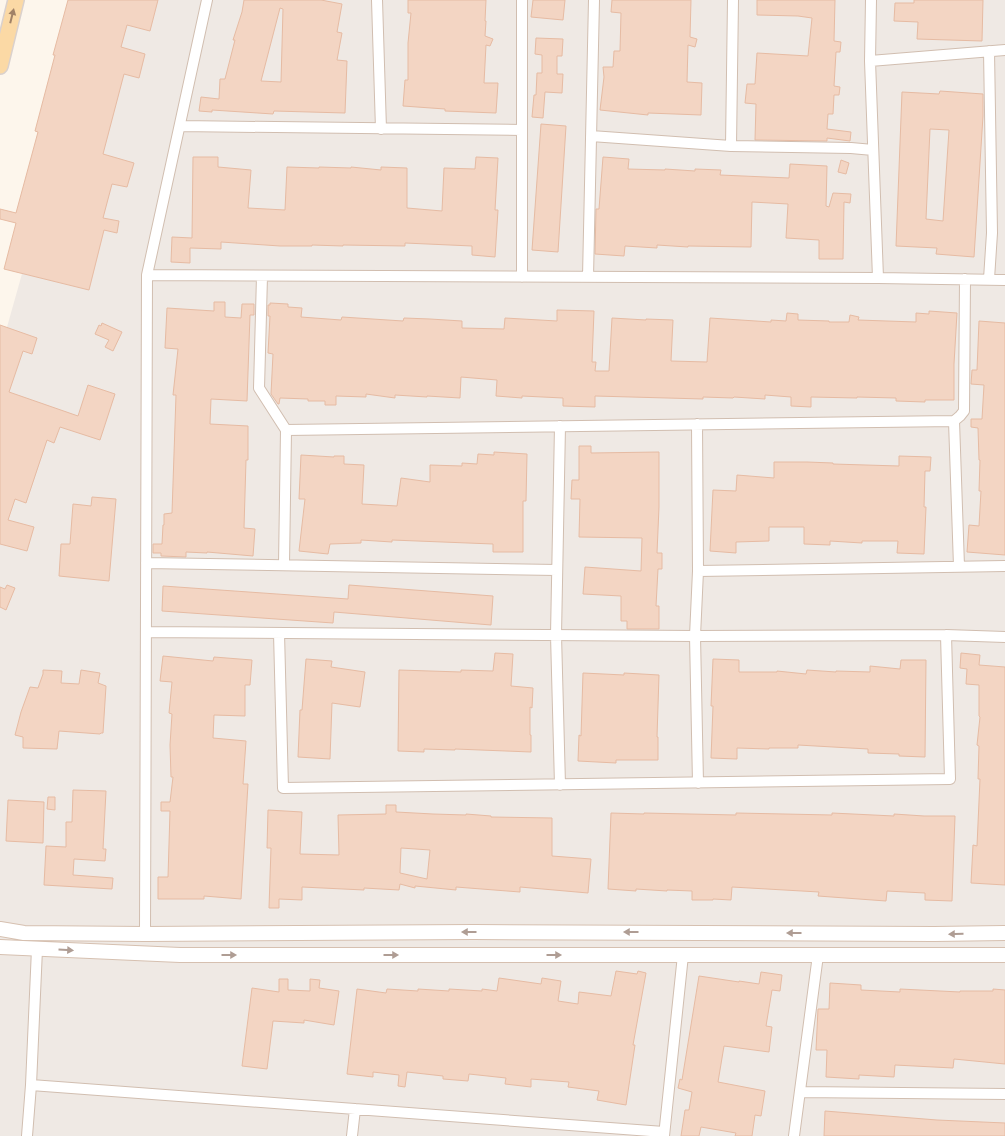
<svg xmlns="http://www.w3.org/2000/svg" width="1005" height="1136" viewBox="0 0 1005 1136" font-family="'Exo 2',sans-serif">
	<style>
		.industrial { fill: #efe9e4 }
		.building { fill: #f3d5c3; stroke: #e6bba3; fill-rule: evenodd }
		.lines { fill: none; stroke-linecap: round; stroke-linejoin: round }
		.street-casing { stroke: #d1beb0; stroke-width: 12 }
		.secondary-casing { stroke: #d6c0b0; stroke-width: 16 }
		.primary-casing { stroke: #dad1cd; stroke-width: 18 }
		.street { stroke: #fff; stroke-width: 10 }
		.secondary { stroke: #fff; stroke-width: 14 }
		.primary { stroke: #fbd9a5; stroke-width: 15 }
		.oneway { fill: #a18267 }
		.oneway2 { fill: #af9d94 }
	</style>
	<rect width="100%" height="100%" fill="#fdf6ec"/>
	<!-- industrial -->
	<path class="industrial" d="M91,0H1005V1136H0V352L36,224Z"/>
	<!-- building -->
	<path class="building" d="M68,0H158L150,31L127,25L121,47L145,54L139,78L124,74L103,154L134,163L127,187L112,184L103,218L119,221L117,233L104,230L89,290L4,269L16,223L0,219V209L16,213L38,132L35,131L55,55H53Z
		M244,0H321L342,4L337,32L342,33L337,60L347,61L345,113L274,111L273,114L212,110V112L199,111L201,97L219,99L220,79H225L235,40H233L242,12ZM280,8L283,9L281,82L261,81Z
		M408,0H486L485,21H486L485,36L493,39L490,46L486,45L484,83H498L496,113L445,111V109L403,106L405,80H408V43L411,13H408Z
		M533,0H565L563,20L531,17Z
		M612,0H691L690,37L697,39L695,47L688,45L687,82L702,83L701,115L648,113V115L600,110L604,77L603,67H613L614,51H620L621,13L611,12Z
		M757,0H835L834,41L841,42L840,52H836L834,86L840,87L839,95H834L833,114H828L827,129L851,132L850,141L827,138V141L755,140L756,104L745,103L747,84H755L757,53L808,56L812,18L798,16L757,15Z
		M914,0H983L982,41L917,39L918,22L894,21L895,3H914Z
		M536,38L563,39L562,56H557V74H563L562,93L545,92L543,118L532,117L534,95H536L537,73H542V55L535,54Z
		M940,91L983,94V116L974,257L936,254L937,248L896,246L902,92L939,94ZM930,129L949,130L943,221L926,219Z
		M541,124L566,126L558,252L532,250Z
		M193,157H218V167L251,170L248,208L285,210L287,167L319,168V167L351,168V167L381,170V167L407,168V208L442,211L444,168L475,169L476,157L498,158L495,210H498L495,257L472,255V246L405,243V246L343,245V246L312,245V246H280L221,242V249L190,248V263L171,262L172,237L192,238Z
		M603,157L629,159L628,169L665,170V169L695,171V169L721,170L720,175L789,178L790,164L827,166L826,206L829,207L833,193L851,194L850,203L844,202L843,259H819V240L786,238L788,204L752,202L751,247L688,246V247L657,245V248L625,246L624,256L595,254L596,209H599Z
		M841,160L849,163L846,174L838,172Z
		M214,302H225V317L241,318L242,304H254V315H250L247,401L211,399L210,424L248,426V460H246L244,528L255,529L253,556L207,552V553L186,552V557L161,556V553H153V544H162L163,525H164V514L172,513L176,395H173L178,349L165,348L167,308L214,311Z
		M270,303L288,304V307L302,308L301,317L341,320L342,317L403,321L404,318L430,319L462,321V328L504,329L505,318L557,321V310L594,311L592,362H596L595,371H609L612,318L646,320V319L673,320L671,361L707,362L710,318L771,322V320L786,321L787,313L798,314V320L829,321V322H849L850,315L859,317L858,320L916,322V313L929,314V311L957,313L954,364V400H925V402L896,401V398L857,397V398L811,397V407L791,406V397L765,395V399L734,397L733,398L703,397V399L595,396V407L563,406V398L522,396V398L496,396L497,380L461,377L460,398L427,396V397L395,395V398L366,394V397L336,396V405H325V401H308V399L280,398L279,404H278L271,394L273,354L268,353L270,316H268V305H270Z
		M979,321L1005,323V555L967,552L969,525L979,526L981,491H979L980,460H979L978,428L971,427V419H982L984,385L971,384L972,370H977Z
		M102,323L122,332L113,351L105,347L109,340L95,334L99,325L101,326Z
		M0,325L37,338L32,354L23,351L9,392L78,416L88,385L115,394L100,440L60,427L54,443L47,440L26,503L15,499L8,520L34,527L27,551L0,544Z
		M579,446H591V453L659,452V507L657,553H662V569H658L656,606H659V629H627V621H621V596L583,594L585,567L641,571L642,538L579,537L580,499H571L572,480H579Z
		M494,452L527,454L526,501H523V552H493V544L392,540V542L361,540V543L330,544L328,554L299,551L305,499H299L301,455L334,457V456H344V464L364,465L362,504L397,506L401,478L430,482V465L462,466V463L477,464L478,454L494,455Z
		M899,456L931,457L930,471H925L924,507H926L924,554L897,553L898,541H862V543L830,541V545L804,544V527H769V541L736,542V553L710,551L713,490L736,491L737,475L774,478V462H807L833,463V464L899,466Z
		M92,497L116,499L109,581L59,576L61,544H70L73,504L91,506Z
		M7,585L15,588L6,610L0,607V587L5,589Z
		M349,585L493,596L491,625L334,612L333,623L162,611L163,586L348,599Z
		M495,653L513,654L511,686L533,688L532,708L530,707V735H531V752L455,749V750L424,749V752L398,751L399,670L461,672V670L493,671Z
		M961,653L980,655L979,665L1005,667V885L971,883L973,845L977,846L980,779H978L979,746L977,745L980,717L979,716V685L966,684L967,669L960,668Z
		M163,656L213,661L214,657L252,660L250,685H245V716L214,715L213,738L246,741L243,784H248L241,899L204,896V899H158V877H168L170,811H161V802H170L173,777H171L170,745L172,714L169,713L172,682L160,681Z
		M306,659L332,661L331,667L365,672L360,707L332,703L330,759L298,757L300,710H302Z
		M713,659L739,660V672H777V671L806,674L807,670L836,672V671L870,672V666L900,669L901,660H926L925,757L899,756V754L868,753V749L798,745V748H769V749L737,748V759L711,758L713,706H711Z
		M43,670L62,671L61,683L79,684L81,670L100,673L98,683L106,686L103,733H101L100,734L59,731L57,749L23,748V737L15,735L21,712L30,687L38,688L43,674Z
		M583,673L624,675V673L659,675L657,737H658V760H616V763L578,761L579,735L581,736Z
		M73,790L106,791L103,849H106L105,861L74,859L73,875L113,878L112,889L44,885L46,846L66,847V822H72Z
		M48,797H55V810L47,809Z
		M8,800L44,802L43,843L6,841Z
		M386,805H396V812L433,814L466,815V814L491,816V817L552,818V856L591,859L588,893L520,887V892L456,887V890L415,886V888L400,884L399,890L364,888V890L302,887V900L279,899V908H269L271,848H267L268,810L302,812L300,854L339,855L338,815L386,814ZM401,848L430,850L427,879L400,873Z
		M611,813L644,814V813L736,815V813L832,815V813L894,816V814L924,816H955L952,901L925,900V893L887,891L886,901L818,896L819,892L732,887L731,900L713,899V900H692V891L667,890V891L636,889V891L608,889Z
		M616,971L637,974L638,971L646,973L633,1045H635L626,1105L597,1100L599,1091L568,1087L569,1082L531,1079V1087L505,1084L506,1078L469,1074L468,1081L443,1079V1076L407,1072L405,1087L398,1086L399,1075L373,1072V1077L347,1074L357,989L386,993L387,989L418,991V989L449,991V989L482,991V989L497,991L499,978L541,984L542,978L561,981L558,1001L578,1004L579,992L611,996Z
		M761,972L782,975L780,991L772,990L766,1026L772,1027L769,1052L724,1046L718,1082L765,1091L761,1116L755,1115L752,1136H735L736,1133L701,1127L699,1136H681L685,1110H689L692,1092L678,1088L680,1079L682,1080L699,976L739,982V981L759,984Z
		M279,979H288V990L310,991V979L320,980L319,988L339,991L334,1025L304,1020V1023L273,1021L267,1069L242,1066L252,988L279,992Z
		M830,983L861,985V990L900,992V989L960,992V991H993V989L1005,990V1064L954,1059L953,1068L895,1065L894,1077L859,1075V1079L826,1077L827,1050H816L818,1009H829Z
		M825,1111L937,1120L1005,1123V1136H824Z"/>
	<g class="lines">
		<!-- street casing -->
		<g class="street-casing">
			<path id="street" d="M377,0L381,129
				M522,0V277
				M871,0L870,61L878,278L1005,280
				M870,61L1005,50
				M180,126L522,130
				M591,136L731,146L733,0
				M731,146L851,148L873,150
				M147,275L878,278
				M262,276L259,388L286,430
				M588,277L594,0
				M989,279L992,233L989,51
				M954,421L960,416L964,411L965,279
				M697,424L698,571
				M146,563L557,570
				M284,565L286,430L954,421L959,566
				M146,632L695,636L946,635L1005,637
				M279,633L283,788L950,779L946,635
				M698,783L695,636L698,571L1005,566
				M560,785L556,635L560,426
				M145,934L147,275L207,0
				M31,1085L664,1132
				M800,1092L1005,1094
				M27,1136L31,1085L37,949
				M352,1136L355,1109
				M664,1136L683,955
				M794,1136L818,955"/>
		</g>
		<!-- secondary casing -->
		<g class="secondary-casing">
			<path id="secondary" d="M0,929L24,933L145,934L474,932L934,934L1005,933
				M0,947L180,955H1005"/>
		</g>
		<!-- primary casing -->
		<g class="primary-casing">
			<path id="primary" d="M0,66L16,0"/>
		</g>
		<!-- street -->
		<use href="#street" class="street"/>
		<!-- secondary -->
		<use href="#secondary" class="secondary"/>
		<!-- primary -->
		<use href="#primary" class="primary"/>
	</g>
	<!-- one-way arrows -->
	<defs><path id="oneway-solid" d="M-6-.8H1V-3.2L6.5 0L1 3.2V.8H-6Z" transform="scale(1.25)"/></defs>
	<use class="oneway" href="#oneway-solid" transform="translate(12 16) rotate(-76)"/>
	<g class="oneway2">
		<use href="#oneway-solid" transform="translate(469 932) rotate(180)"/>
		<use href="#oneway-solid" transform="translate(631 932) rotate(-180)"/>
		<use href="#oneway-solid" transform="translate(794 933) rotate(-180)"/>
		<use href="#oneway-solid" transform="translate(956 934) rotate(179)"/>
		<use href="#oneway-solid" transform="translate(66 950) rotate(3)"/>
		<use href="#oneway-solid" transform="translate(229 955)"/>
		<use href="#oneway-solid" transform="translate(391 955)"/>
		<use href="#oneway-solid" transform="translate(554 955)"/>
	</g>
</svg>
